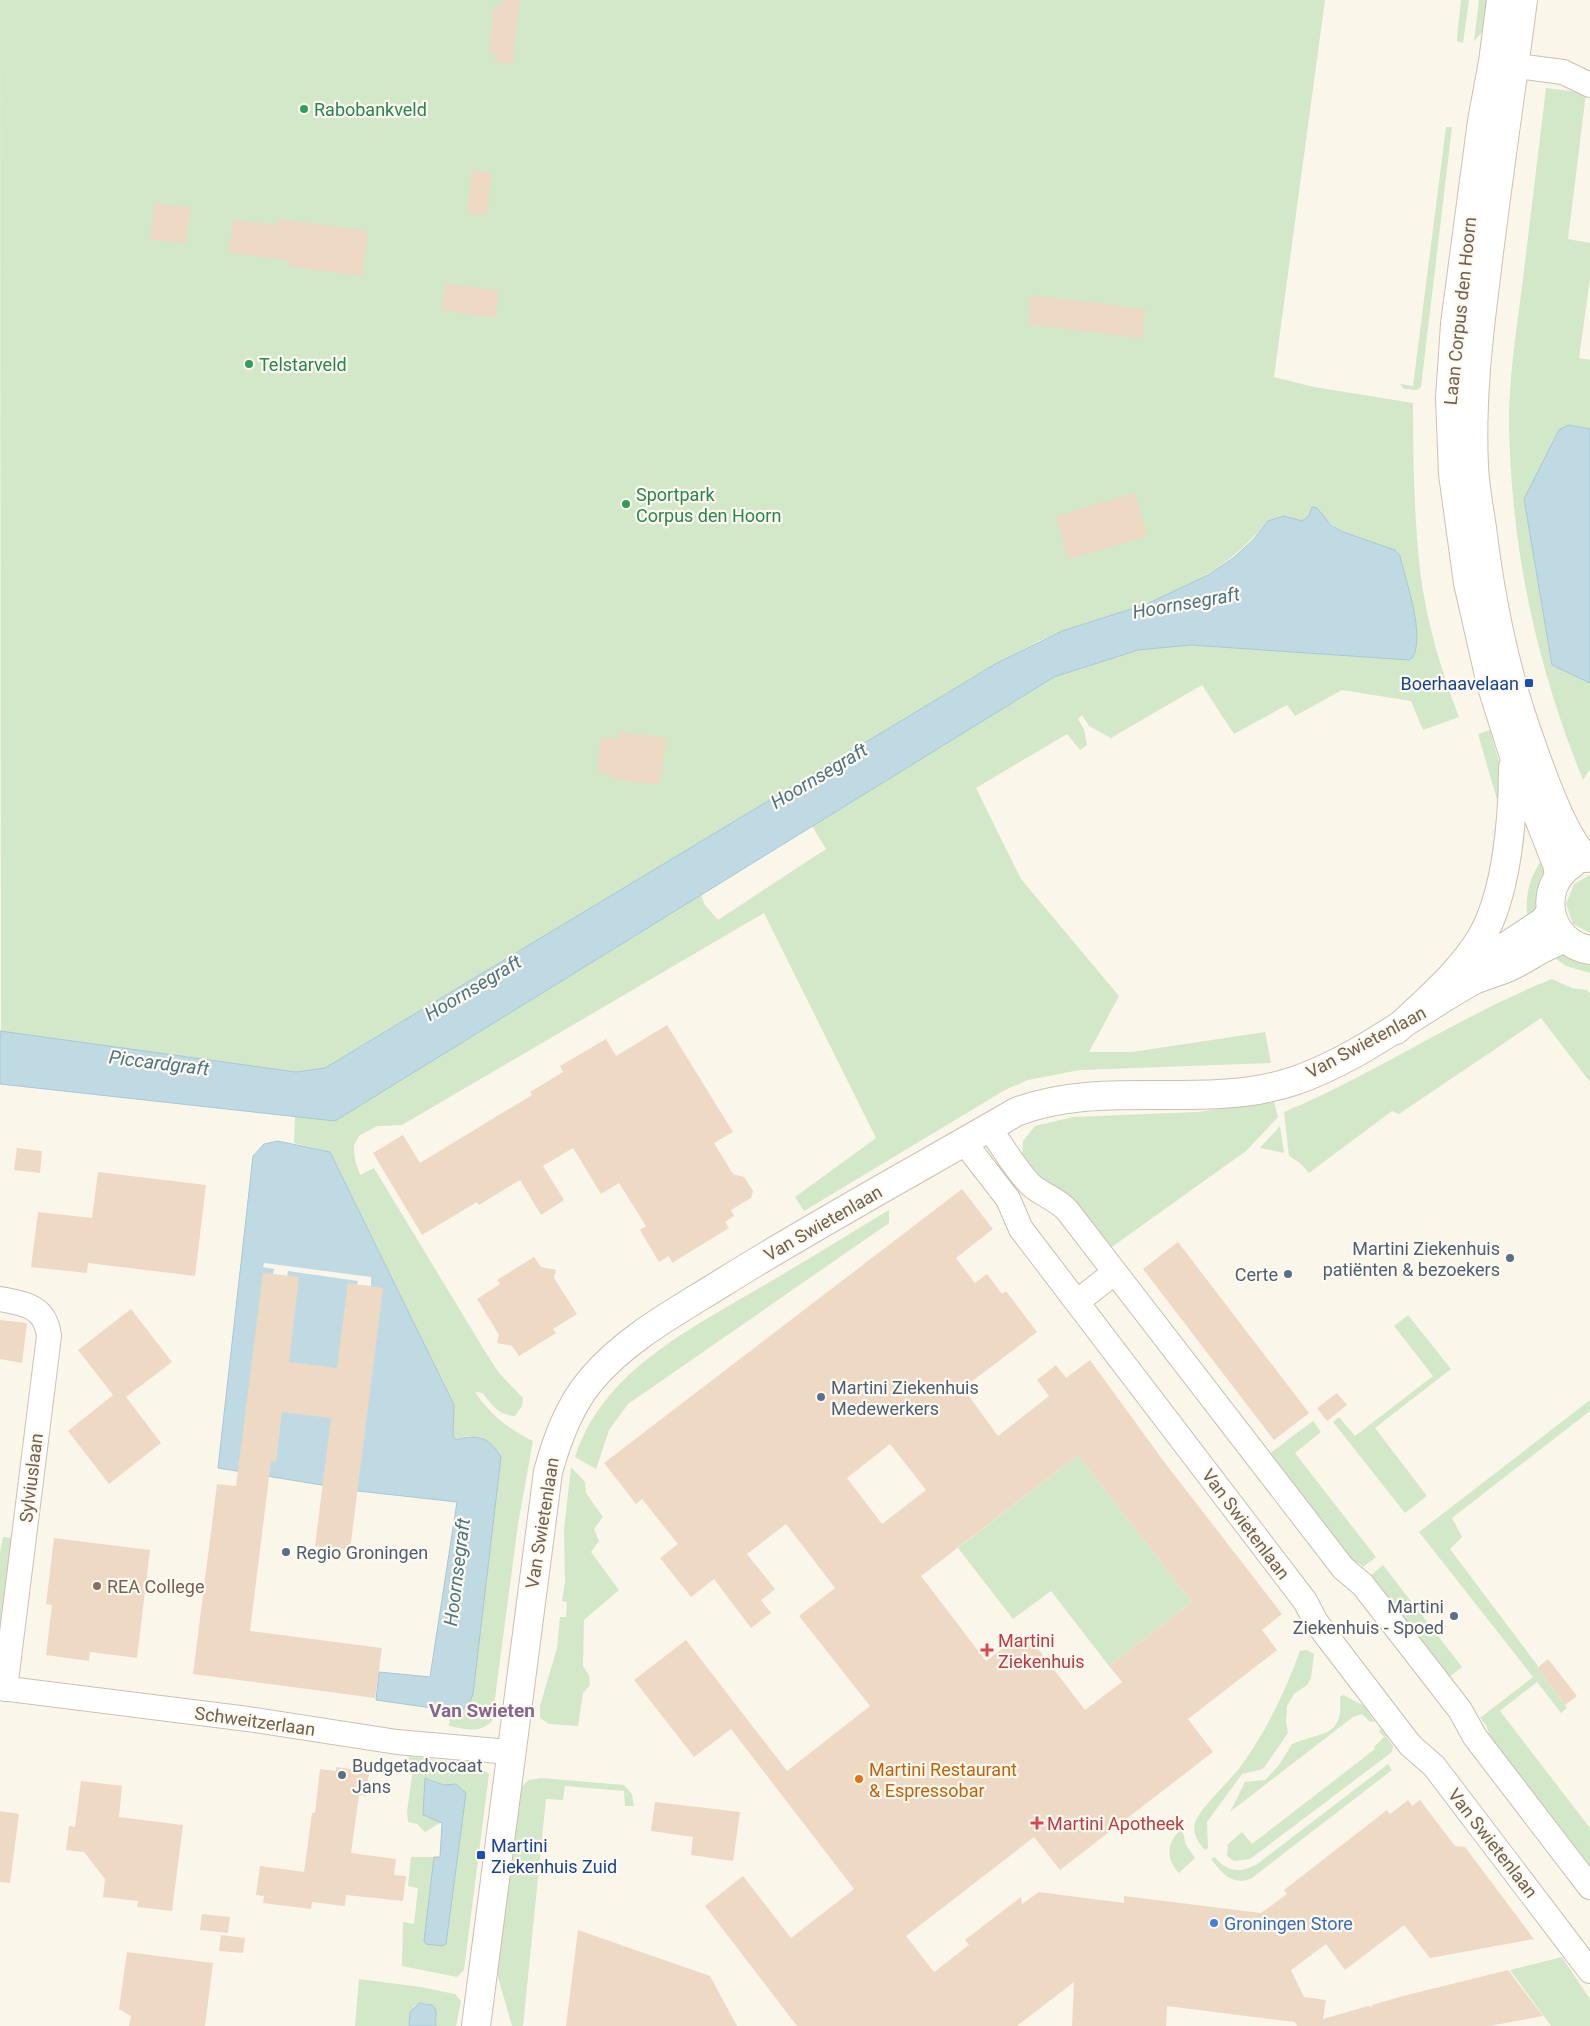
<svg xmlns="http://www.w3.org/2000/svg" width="1590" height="2026" viewBox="0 0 1590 2026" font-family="Roboto,sans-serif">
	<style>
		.green { fill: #d2e8c9 }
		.water { fill: #c0dae3; stroke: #a7c8d4 }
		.pier { fill: #fbf6ea }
		.building { fill: #eed9c4; fill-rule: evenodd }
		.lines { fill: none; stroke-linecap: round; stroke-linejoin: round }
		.minor-casing { stroke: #ccbfb1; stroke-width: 26 }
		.tertiary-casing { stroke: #ccbfb1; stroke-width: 30 }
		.secondary-casing { stroke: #cec0ae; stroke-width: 30 }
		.minor { stroke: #fff; stroke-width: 24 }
		.tertiary { stroke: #fff; stroke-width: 28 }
		.secondary { stroke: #fff; stroke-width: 28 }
		.leisure-dot { fill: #2e9e5b; stroke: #fefaf0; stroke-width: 2 }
		.transit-dot { fill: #1a4fb4; stroke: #fefaf0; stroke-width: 2 }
		.service-dot { fill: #5c6f8a; stroke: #fefaf0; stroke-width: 2 }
		.education-dot { fill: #8d6e63; stroke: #fefaf0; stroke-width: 2 }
		.health-dot { fill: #e0444e; stroke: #fefaf0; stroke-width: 2 }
		.food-dot { fill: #e8710a; stroke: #fefaf0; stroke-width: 2 }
		.shop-dot { fill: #3f7fe0; stroke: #fefaf0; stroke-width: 2 }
		.labels { text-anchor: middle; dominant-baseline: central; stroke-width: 4.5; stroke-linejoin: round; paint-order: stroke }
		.leisure-label { font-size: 18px; fill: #27864d; stroke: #fefaf0; text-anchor: start }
		.street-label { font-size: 18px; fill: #73604f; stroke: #fefaf0 }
		.transit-label { font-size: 18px; fill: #164399; stroke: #fefaf0; text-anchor: end }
		.service-label { font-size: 18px; fill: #4e5e75; stroke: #fefaf0; text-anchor: end }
		.education-label { font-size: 18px; fill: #785e54; stroke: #fefaf0; text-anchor: start }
		.health-label { font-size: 18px; fill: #be3a42; stroke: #fefaf0; text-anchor: start }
		.food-label { font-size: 18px; fill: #c56008; stroke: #fefaf0; text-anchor: start }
		.shop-label { font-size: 18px; fill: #366cbe; stroke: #fefaf0; text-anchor: start }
		.water-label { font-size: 19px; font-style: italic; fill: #4b7485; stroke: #fefaf0 }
		.neighbourhood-label { font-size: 19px; font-weight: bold; fill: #86678f; stroke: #fefaf0 }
	</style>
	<rect width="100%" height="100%" fill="#fbf6ea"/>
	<!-- green -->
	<path class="green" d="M0,0H1325L1274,377L1314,387L1413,403C1413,458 1414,516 1420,570C1426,620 1441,670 1459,717L1423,730L1411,701L1342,690L1295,716L1287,705L1234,734L1202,685L1111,738L1089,726L1082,715L1078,719L1084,729L1087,745L1080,750L1067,734L976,788L1021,879L1119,996L1089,1052H1132L1265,1032L1271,1063L1080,1070L1028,1080L1005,1090L804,1211L795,1197L876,1138L764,913L402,1125L377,1126L359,1136L354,1145L355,1160L360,1175L374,1168L486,1353L499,1373L523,1398L522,1406L515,1416C500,1416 490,1404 483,1393L475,1392C489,1414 510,1430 533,1441L518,1524L492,1721C480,1734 465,1729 449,1726L450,1710L460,1712L481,1437L467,1436L456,1440L453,1436L454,1405L330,1152L294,1143L295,1116L335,1121L701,895L705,905L718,920L826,849L812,826L1054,677L1138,650L1191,645L1409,660L1417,646L1415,621L1400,556C1374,545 1343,536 1322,516H1309L1302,521H1268C1236,560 1194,586 1147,604C1119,615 1090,620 1063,631C1040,639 1019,652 997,663L325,1068L296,1072L1,1032Z
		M1461,0H1469L1463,43L1457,41V37Z
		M1479,0H1487C1484,19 1491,25 1474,41Z
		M1546,88L1586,93L1568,239L1590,243V279L1579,358L1590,360V429L1569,425L1524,499L1552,665L1590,683V769L1583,780C1536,664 1511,548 1509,423C1509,377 1516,332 1522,287C1530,221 1538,154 1546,88Z
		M1446,127H1452L1421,387L1417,390L1404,389L1400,384L1413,386Z
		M1490,730L1505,783L1498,870L1490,868L1498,803L1478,734Z
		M1544,857C1548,877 1541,904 1528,921C1524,896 1529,877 1544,857Z
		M1590,875V933L1573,924L1566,904L1574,884Z
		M1561,953L1590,960V973L1566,966L1549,954Z
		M1552,979L1572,988L1587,990L1590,994V1082L1541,1018L1399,1114L1392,1111L1309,1173L1300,1163L1289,1156L1284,1112C1376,1074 1459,1016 1552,979Z
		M1274,1102L1278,1117L1246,1151L1109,1249L1046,1189L1022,1158L1023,1141L1035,1126L1073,1117L1197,1112Z
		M1280,1126L1284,1153L1260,1148Z
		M889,1210V1223L628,1404L609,1430L596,1469L575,1457C603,1371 689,1330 761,1287C804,1262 846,1236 889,1210Z
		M1408,1315L1451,1369L1375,1428L1427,1496L1405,1513L1333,1422L1339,1417L1355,1436L1433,1376L1394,1326Z
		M1590,1400V1411L1452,1518L1462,1537L1450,1549L1538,1666L1537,1668L1567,1708L1561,1713L1537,1682L1500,1711L1590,1828V1866L1490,1737L1486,1725L1480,1718L1533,1677L1419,1532Z
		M1313,1421L1321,1432L1295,1453L1376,1557L1363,1567L1359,1563L1353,1562L1269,1454Z
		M1078,1455L1192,1602L1109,1666L1051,1591L1013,1619L958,1548Z
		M571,1467L585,1482L586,1493L603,1517L594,1529L599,1541L591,1552L619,1590L584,1620L583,1666L589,1675L590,1685L583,1693L578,1726L549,1724L540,1718V1706L557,1648L560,1617H566L567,1602L562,1601L565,1582L564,1530Z
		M3,1537L14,1538L0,1655V1553Z
		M1383,1565L1462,1667L1448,1678L1370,1576Z
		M1307,1650L1314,1654L1311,1678L1307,1685L1294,1694L1287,1706L1286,1722L1288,1733L1263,1769L1242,1774L1207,1822L1208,1848L1205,1850C1198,1842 1192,1834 1195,1823C1198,1810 1231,1780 1241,1766C1267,1730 1285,1692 1300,1651Z
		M1343,1695L1363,1705L1375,1722L1369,1721L1362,1714L1353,1717L1230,1812L1245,1782L1265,1780L1279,1765L1292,1744C1321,1731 1344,1739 1340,1697Z
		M1381,1729L1393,1746L1392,1752L1250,1859L1234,1861L1227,1856L1228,1844L1242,1832L1252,1844L1375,1749L1374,1747L1384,1737L1379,1731Z
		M409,1756L478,1766L489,1774L464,1970L457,1977L402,1966L403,1922L414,1924L418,1888L408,1886L411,1857H434L424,1941L464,1791L456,1784L444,1785L428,1778L425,1817L442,1822L425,1832L417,1824L408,1822L407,1812L413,1768L408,1762Z
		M1388,1764L1392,1770L1252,1878C1232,1887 1222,1873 1211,1859L1215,1857C1227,1872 1239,1873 1256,1865Z
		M541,1778L624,1785L632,1794L634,1806H625L624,1791L565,1786L563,1800L546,1799L523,2026H512L496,1970L521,1787L529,1780Z
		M1182,1829L1186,1845L1195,1858L1179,1873C1165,1859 1167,1840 1182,1829Z
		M1562,1957L1590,1999V2026H1551L1510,1970Z
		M359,1979L421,1987L455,1994L461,2001L456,2026H436L437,2017L426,2003H419L414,2006L409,2026H355Z"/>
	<!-- water -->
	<path class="water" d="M1568,425L1590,429V683L1552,665L1524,499L1559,430Z
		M1312,507L1317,508L1331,525L1343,532L1395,550L1400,556C1406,582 1425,634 1413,657L1409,660L1191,645L1138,650L1054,677L335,1121L0,1084V1031L296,1072L325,1068L997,663L1062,631L1147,604L1208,575L1233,558L1253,540L1268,521L1284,516L1302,521L1309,516Z
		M278,1141L330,1152L454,1405L453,1436L456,1440C477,1433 490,1438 501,1457L473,1694L470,1702L460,1712L376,1700L379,1672L430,1677L457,1502L358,1491L218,1468L253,1156L264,1144Z
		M425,1778L444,1785L456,1784L466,1793L446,1944L442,1946L426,1944L424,1941L434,1857H440L442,1823L423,1815Z
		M419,2003L432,2005L436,2010V2026H409L410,2012Z"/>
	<!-- pier -->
	<path class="pier" d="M264,1263L371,1277V1286L357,1285L358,1281L288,1271L287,1276L273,1274L274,1269L263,1267Z"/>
	<!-- building -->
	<path class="building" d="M503,0H520L512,64L495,62L496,54L489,53L494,6L502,7Z
		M472,170L492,173L487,215L467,213Z
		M155,203L191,208L186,243L150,239Z
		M278,219L368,231L362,276L288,266V260L229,253L233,220L278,225Z
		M445,283L499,291L495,318L441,310Z
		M1031,295L1145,309L1142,338L1028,324Z
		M1135,493L1147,536L1068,559L1056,516Z
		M618,732L666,738L660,785L613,779V775L597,773L601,737L618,739Z
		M667,1025L733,1132L714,1143L733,1174L744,1177L753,1191L751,1198L731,1210L734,1216L725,1222L729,1228L672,1263L669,1256L659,1262L640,1230L646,1226L619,1183L601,1194L573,1148L543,1166L564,1200L541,1215L520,1180L479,1205L477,1202L422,1235L373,1153L403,1135L420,1163L532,1095L530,1092L563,1072L560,1066L606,1039L616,1056Z
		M17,1148L42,1151L40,1173L14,1170Z
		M98,1172L206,1185L195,1276L88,1263L87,1273L31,1267L38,1212L92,1218Z
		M962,1189L993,1229L956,1258L975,1283L987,1274L1002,1294L1006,1291L1037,1332L963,1388L998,1436L1049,1396L1037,1380L1056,1365L1066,1378L1090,1360L1165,1463L1282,1614L1262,1630L1277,1650L1188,1719L1213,1752L1060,1870L1034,1837L906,1936L934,1972L969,1945L965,1940L1021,1897L1022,1904L1039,1892L1124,1903V1896L1261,1913L1287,1894L1284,1890L1387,1810L1390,1814L1408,1800L1412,1806L1420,1800L1455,1846L1465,1847L1534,1939L1430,1958L1404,1925L1345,1970L1326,1944L1291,1970L1304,1997L1326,2000L1323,2019L1368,2006L1373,2007L1372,2005L1403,1996L1508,1970L1543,2016L1490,2026H1297L1295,2022L1167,2006L1166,2026H1072L1074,1982L1017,2026H797L705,1906L743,1876L791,1938L854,1889L731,1729L694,1757L634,1680L686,1640L787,1771L870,1706L799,1616L835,1588L786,1524L747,1554L775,1589L761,1600L771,1613L751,1628L714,1579L691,1597L660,1558L678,1544L642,1499L636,1504L604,1463ZM890,1444L926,1490L882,1524L847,1478ZM1078,1455L1192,1602L1109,1666L1122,1682L1085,1710L1029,1637L1024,1641L1019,1636L986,1661L921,1576Z
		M1178,1242L1309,1413L1274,1440L1143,1269Z
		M534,1257L541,1267L556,1270L554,1278L577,1314L553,1329L556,1333L519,1356L512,1346L497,1343L499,1335L477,1299L500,1284L497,1280Z
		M263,1273L299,1277L289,1362L337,1368L348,1283L383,1288L350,1550L315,1546L331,1418L282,1412L276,1462L271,1461L250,1631L382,1648L375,1698L193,1674L217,1484L236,1486Z
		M131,1309L172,1362L126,1397L161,1443L109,1484L68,1431L113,1395L78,1350Z
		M0,1320L27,1323L22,1363L0,1359Z
		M1337,1393L1347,1405L1327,1421L1317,1408Z
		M54,1538L150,1550L137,1658L90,1652L89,1661L46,1655L52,1605L46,1604Z
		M1548,1659L1577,1696L1565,1705L1537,1668Z
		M336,1767L369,1772L366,1796L359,1795L351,1853L396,1859L394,1875L406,1876L403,1901L346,1895L345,1906L312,1902L311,1909L263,1903L264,1896L256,1895L260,1866L304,1872L312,1813H315L320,1769L336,1771Z
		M81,1781L122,1786L119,1817L183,1825L172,1911L137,1907L138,1901L103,1897L105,1879L84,1852L66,1850L69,1826L75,1827Z
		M655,1802L740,1812L733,1861L691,1855L693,1837L651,1831Z
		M0,1811L19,1814L10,1883L0,1882Z
		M202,1914L230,1917L228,1933L200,1930Z
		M578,1930L710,1976L737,2026H566Z
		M221,1935L245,1938L243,1953L219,1951Z
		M127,1952L213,1963L205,2026H129L131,2016L119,2009Z"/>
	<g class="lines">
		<!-- minor casing -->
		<g class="minor-casing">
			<path id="minor" d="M1495,63L1563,72L1590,85
				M989,1128C1002,1145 1016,1171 1031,1185C1042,1195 1057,1199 1067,1210L1343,1568L1363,1585L1460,1710L1475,1737L1590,1887
				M964,1142L1008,1199L1021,1229L1305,1601L1316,1622L1410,1745L1434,1766L1590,1971
				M0,1299C25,1303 46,1307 49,1336L5,1689
				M1077,1302L1115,1272
				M0,1688L248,1719L397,1742L510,1752"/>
		</g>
		<!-- tertiary casing -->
		<g class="tertiary-casing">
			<path id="tertiary" d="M1478,976L1499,951L1543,922L1550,913
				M476,2026L548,1472C557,1439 569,1406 591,1380C626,1338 676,1312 722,1283C818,1223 918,1169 1016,1112C1104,1078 1204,1111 1294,1081C1359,1059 1413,1014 1472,981C1485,975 1499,972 1511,966C1530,957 1546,944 1565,939"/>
		</g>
		<!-- secondary casing -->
		<g class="secondary-casing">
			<path id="secondary" d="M1501,0L1493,62L1482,121L1455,324L1450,398L1453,474L1468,583L1491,684L1513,753L1557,864L1559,876
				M1523,0C1511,92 1497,184 1486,277C1478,339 1471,403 1474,466C1475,487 1479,508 1482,528C1491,602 1505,673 1531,743C1541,772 1565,839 1586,858
				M1572,864C1536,887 1547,943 1590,950
				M1396,1030C1426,1001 1460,973 1481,938C1507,894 1513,818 1513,767"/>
		</g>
		<!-- minor -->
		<use href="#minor" class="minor"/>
		<!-- tertiary -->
		<use href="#tertiary" class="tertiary"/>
		<!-- secondary -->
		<use href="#secondary" class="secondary"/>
	</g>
	<!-- markers -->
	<g class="leisure-dot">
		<circle cx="304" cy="109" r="5"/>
		<circle cx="249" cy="364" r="5"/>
		<circle cx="626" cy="504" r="5"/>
	</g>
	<g class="transit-dot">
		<rect x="1524" y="678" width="10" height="10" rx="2.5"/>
		<rect x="476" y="1850" width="10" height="10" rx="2.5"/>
	</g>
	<g class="service-dot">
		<circle cx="1510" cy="1258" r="5"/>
		<circle cx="1288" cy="1274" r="5"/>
		<circle cx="821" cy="1397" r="5"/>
		<circle cx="286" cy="1552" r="5"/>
		<circle cx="1454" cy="1616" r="5"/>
		<circle cx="342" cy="1775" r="5"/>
	</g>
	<circle class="education-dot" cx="97" cy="1586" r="5"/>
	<g class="health-dot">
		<path d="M984.5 1642.5h5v5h5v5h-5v5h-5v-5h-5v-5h5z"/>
		<path d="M1034.5 1815.5h5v5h5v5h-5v5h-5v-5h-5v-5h5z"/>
	</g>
	<circle class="food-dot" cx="859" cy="1779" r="5"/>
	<circle class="shop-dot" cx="1214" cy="1923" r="5"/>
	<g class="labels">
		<!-- leisure labels -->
		<g class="leisure-label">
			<text x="314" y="109">Rabobankveld</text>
			<text x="259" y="364">Telstarveld</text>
			<text x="636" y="494">Sportpark<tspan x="636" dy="21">Corpus den Hoorn</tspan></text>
		</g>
		<!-- street labels -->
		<g class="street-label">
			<text transform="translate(1460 311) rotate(-84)">Laan Corpus den Hoorn</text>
			<text transform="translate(1366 1042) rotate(-28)">Van Swietenlaan</text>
			<text transform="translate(823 1223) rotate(-30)">Van Swietenlaan</text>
			<text transform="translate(31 1478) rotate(-83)">Sylviuslaan</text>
			<text transform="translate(542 1523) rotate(-81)">Van Swietenlaan</text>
			<text transform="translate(1246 1524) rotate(53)">Van Swietenlaan</text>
			<text transform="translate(255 1721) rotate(8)">Schweitzerlaan</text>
			<text transform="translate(1493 1843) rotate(52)">Van Swietenlaan</text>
		</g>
		<!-- transit labels -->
		<g class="transit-label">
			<text x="1519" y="683">Boerhaavelaan</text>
			<text x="491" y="1845" text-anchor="start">Martini<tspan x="491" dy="21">Ziekenhuis Zuid</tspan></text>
		</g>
		<!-- service labels -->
		<g class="service-label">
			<text x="1500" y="1248">Martini Ziekenhuis<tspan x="1500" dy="21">patiënten &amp; bezoekers</tspan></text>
			<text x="1278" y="1274">Certe</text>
			<text x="831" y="1387" text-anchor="start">Martini Ziekenhuis<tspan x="831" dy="21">Medewerkers</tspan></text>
			<text x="296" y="1552" text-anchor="start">Regio Groningen</text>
			<text x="1444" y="1606">Martini<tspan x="1444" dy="21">Ziekenhuis - Spoed</tspan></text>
			<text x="352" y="1765" text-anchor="start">Budgetadvocaat<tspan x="352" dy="21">Jans</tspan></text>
		</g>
		<!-- education labels -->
		<g class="education-label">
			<text x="107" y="1586">REA College</text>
		</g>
		<!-- health labels -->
		<g class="health-label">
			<text x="998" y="1640">Martini<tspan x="998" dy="21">Ziekenhuis</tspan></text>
			<text x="1047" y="1823">Martini Apotheek</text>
		</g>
		<!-- food labels -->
		<g class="food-label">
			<text x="869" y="1769">Martini Restaurant<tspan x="869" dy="21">&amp; Espressobar</tspan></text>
		</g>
		<!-- shop labels -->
		<g class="shop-label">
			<text x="1224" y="1923">Groningen Store</text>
		</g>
		<!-- water labels -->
		<g class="water-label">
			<text transform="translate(1186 603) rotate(-10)">Hoornsegraft</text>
			<text transform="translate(819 776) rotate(-31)">Hoornsegraft</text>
			<text transform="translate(473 988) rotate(-31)">Hoornsegraft</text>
			<text transform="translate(159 1063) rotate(7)">Piccardgraft</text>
			<text transform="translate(457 1572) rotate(-83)">Hoornsegraft</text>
		</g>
		<!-- neighbourhood labels -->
		<g class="neighbourhood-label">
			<text x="482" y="1710">Van Swieten</text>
		</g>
	</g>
</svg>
